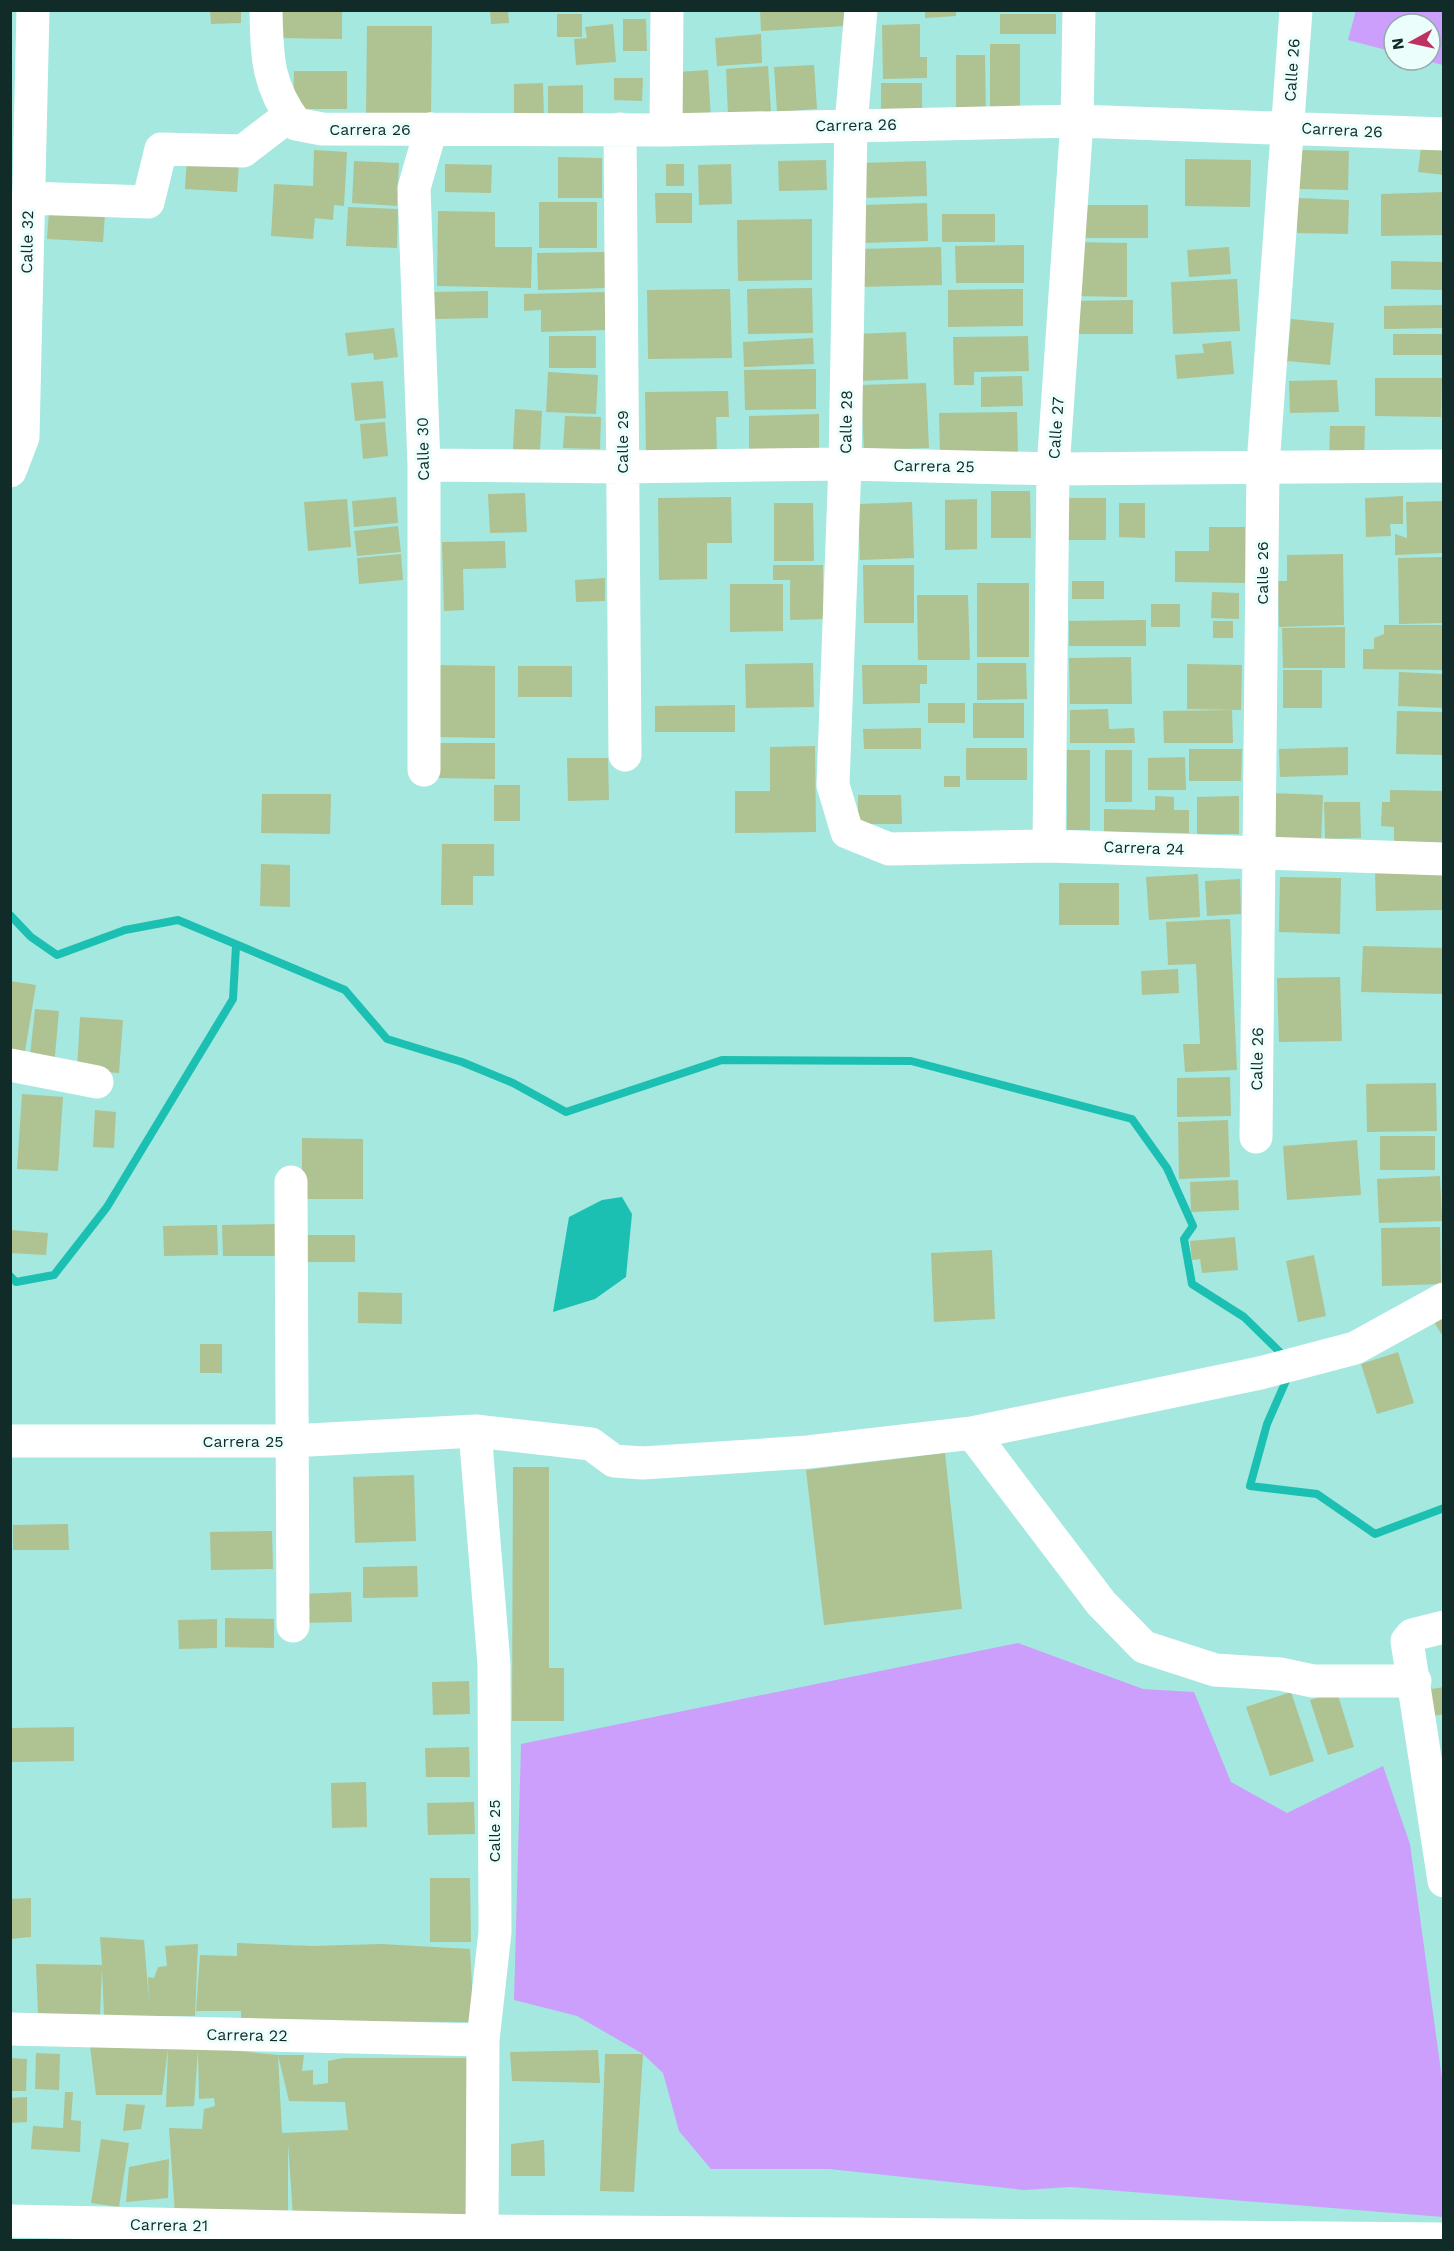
<svg xmlns="http://www.w3.org/2000/svg" width="1454" height="2251" viewBox="0 0 1454 2251" font-family="'Work Sans',sans-serif">
	<style>
		.green { fill: #cc9ffd }
		.water { fill: #1cc0b2 }
		.lines { fill: none; stroke-linecap: round; stroke-linejoin: round }
		.stream { stroke: #1cc0b2; stroke-width: 8 }
		.building { fill: #afc292; fill-rule: evenodd }
		.minor { stroke: #fff; stroke-width: 33 }
		.tertiary { stroke: #fff; stroke-width: 33 }
		.labels { text-anchor: middle; dominant-baseline: central; stroke-width: 6; stroke-linejoin: round; paint-order: stroke }
		.street-label { font-size: 16px; fill: #102b28; stroke: #ebfefb }
	</style>
	<rect width="100%" height="100%" fill="#a5e8df"/>
	<!-- green -->
	<path class="green" d="M1356,10L1443,11V65L1423,60H1430V24H1394V52L1348,40Z
		M1018,1643L1143,1689L1194,1692L1231,1782L1287,1813L1383,1766L1410,1844L1443,2086V2217L1070,2187L1024,2190L829,2169H711L679,2131L663,2073L643,2054L577,2016L514,2000L521,1744Z"/>
	<!-- water -->
	<path class="water" d="M622,1197L632,1214L626,1277L595,1299L553,1312L569,1217L602,1200Z"/>
	<g class="lines">
		<!-- stream -->
		<path class="stream" d="M10,915L31,937L57,955L125,930L178,920L345,990L387,1039L462,1062L513,1083L566,1112L722,1060L911,1061L1132,1119L1167,1168L1193,1226L1184,1239L1192,1284L1244,1317L1287,1359
			M10,1276L16,1282L54,1275L107,1207L233,999L236,946
			M1289,1374L1267,1424L1250,1486L1317,1494L1375,1534L1444,1508"/>
	</g>
	<!-- building -->
	<path class="building" d="M210,10H241V23L211,24Z
		M276,10H342V39L276,38Z
		M490,10H508L509,23L491,24Z
		M760,10H845V26L761,31Z
		M925,10H956V16L925,18Z
		M557,14H582V37H557Z
		M1000,14H1056V34H1000Z
		M623,19H646L647,51H623Z
		M613,24L616,62L576,65L574,39L587,38L585,27Z
		M920,24V57H927V78L883,79L882,25Z
		M367,26H432L431,117L366,116Z
		M761,34L762,63L717,66L715,38Z
		M990,44H1020V117H990Z
		M956,55H985L986,119H956Z
		M814,65L817,109L777,112L774,67Z
		M768,66L771,112L728,115L726,69Z
		M708,70L711,120L682,123L678,72Z
		M294,71H347V109H293Z
		M614,78H643L642,101L614,100Z
		M543,83L544,121H514V84Z
		M881,83H922V111H881Z
		M583,85V121H548V86Z
		M1421,147L1444,149V175L1418,172Z
		M314,150L347,152L344,206L334,205L333,220L315,218L313,239L271,236L274,184L313,186Z
		M1299,150L1349,151L1348,190L1299,189Z
		M558,157L602,158V198H558Z
		M187,158L239,161L237,192L185,189Z
		M1185,159L1251,160L1250,207L1185,206Z
		M826,160L827,190L779,191L778,161Z
		M354,161L399,163L397,206L352,203Z
		M926,161L927,196L863,198L862,163Z
		M445,164L492,165L491,193L445,192Z
		M666,164H684V186H666Z
		M731,164L732,204L699,205L698,165Z
		M1444,192V235L1381,236V194Z
		M655,193H692V223H656Z
		M1297,198L1349,200L1348,234L1297,233Z
		M539,202H597V248H539Z
		M927,203L928,241L863,243L862,205Z
		M1075,205H1148V238H1075Z
		M348,207L398,209L397,248L346,246Z
		M49,211L105,214L103,242L47,239Z
		M438,211L495,212V247H532L531,288L437,286Z
		M942,214H995V242H942Z
		M812,219V280L738,281L737,220Z
		M1071,242L1127,243V297L1071,296Z
		M1024,245V283H956L955,246Z
		M941,247L942,285L859,287L858,249Z
		M1229,247L1231,274L1189,277L1187,250Z
		M607,252L608,288L538,290L537,253Z
		M1391,261L1444,262V290L1391,289Z
		M1237,279L1240,331L1173,334L1171,282Z
		M812,288L813,333L748,334L747,289Z
		M730,289L732,358L648,359L647,290Z
		M1023,289V326L948,327V290Z
		M488,291V318L434,319L433,292Z
		M605,292L606,330L541,332V310L524,311V294Z
		M1133,300V334H1069V301Z
		M1444,305V328L1384,329V306Z
		M1291,319L1334,323L1330,365L1287,361Z
		M394,328L398,357L374,360L373,353L348,356L345,333Z
		M906,332L908,379L856,381L854,334Z
		M1393,334H1444V355H1393Z
		M549,336H596V368H549Z
		M1028,336L1029,371L974,372V385H954L953,337Z
		M813,338L814,364L744,367L743,342Z
		M1231,341L1234,374L1177,379L1175,355L1204,353L1202,344Z
		M816,369V409L745,410L744,370Z
		M548,372L598,375L596,414L546,412Z
		M1022,376L1023,406L981,407V377Z
		M1375,378H1442L1441,417L1375,416Z
		M1337,380L1339,412L1290,413L1289,381Z
		M383,381L386,418L355,421L351,383Z
		M926,383L929,448L864,450L861,385Z
		M728,391L729,417H716L717,454L646,455L645,392Z
		M515,409L542,411L540,451L513,450Z
		M1017,412L1018,454L940,455L939,413Z
		M819,414V458L749,459V416Z
		M565,416L601,417L600,449L563,448Z
		M385,422L388,456L363,459L360,424Z
		M1330,426H1365L1364,461L1329,460Z
		M991,491H1030L1031,538H991Z
		M525,493L527,532L490,533L488,494Z
		M1403,496V524H1390L1391,536L1366,537L1365,498Z
		M396,497L398,523L354,527L352,501Z
		M731,497L732,543H707V579L659,580L658,498Z
		M1065,498H1106V540H1065Z
		M347,499L351,547L308,551L304,502Z
		M977,499V549L945,550V500Z
		M1444,501V553L1395,555V534L1407,538L1406,502Z
		M912,502L914,558L860,560L858,504Z
		M774,503H813L814,561H774Z
		M1119,503H1145V538L1119,537Z
		M398,526L401,552L357,556L354,531Z
		M1209,527H1245V583L1175,582V551H1209Z
		M505,541L506,568L463,569L464,610L444,611L442,542Z
		M401,554L403,580L359,584L357,558Z
		M1343,554L1344,625L1279,627L1278,581H1287V555Z
		M1444,557V623L1399,624L1398,558Z
		M773,565H823V619L790,620V580H773Z
		M863,565H914V623H864Z
		M605,578V601L576,602L575,580Z
		M1072,581H1104V599H1072Z
		M977,583H1029V657H977Z
		M730,584H783V631L730,632Z
		M1212,592L1239,593V619L1211,618Z
		M917,595H968L970,660H918Z
		M1151,604H1180V627H1151Z
		M1146,620V646H1069V621Z
		M1213,621H1233V638H1213Z
		M1384,625H1444V670L1363,669V649H1374V638L1384,634Z
		M1345,627V668H1283L1282,628Z
		M1131,657L1132,704H1070L1069,658Z
		M813,663L814,707L746,708L745,664Z
		M977,663H1026L1027,699L977,700Z
		M1187,664L1242,665L1241,710L1187,709Z
		M436,665L495,666V738L435,737Z
		M862,665H927V684H920V703L863,704Z
		M518,666H572V697H518Z
		M1283,670H1322V708H1283Z
		M1399,672L1444,674V708L1398,706Z
		M928,703H965V723H928Z
		M973,703H1024V738H973Z
		M735,705V732H655V706Z
		M1108,709L1109,729L1134,728L1135,743H1070V710Z
		M1232,710L1233,743H1164L1163,711Z
		M1397,711L1443,712V755L1396,754Z
		M921,728V749H864L863,729Z
		M436,743H495V779L436,778Z
		M815,746L816,832L735,833V791H770V747Z
		M1348,747V775L1280,777L1279,749Z
		M966,748H1027V780H966Z
		M1189,749H1242L1241,781H1189Z
		M1067,750H1090V830H1067Z
		M1105,750H1132V802H1105Z
		M1185,757L1186,790H1148V758Z
		M567,758H608L609,800L568,801Z
		M944,776H960V787H944Z
		M494,785H520V821H494Z
		M1390,790L1443,791V846L1394,845V827L1381,826L1382,802H1390Z
		M1270,793L1323,795L1321,844L1269,842Z
		M262,794H331L330,834L261,833Z
		M858,795H901L902,824H858Z
		M1155,796L1174,797V810H1189V833L1104,832V809L1155,810Z
		M1239,796V834H1197V797Z
		M1324,802H1360L1361,838L1325,839Z
		M442,844H494V876H473V905H441Z
		M261,864L290,865V907L260,906Z
		M1444,868V910L1376,911L1375,870Z
		M1198,874L1200,917L1149,920L1146,877Z
		M1280,877L1341,878L1340,934L1279,932Z
		M1240,879L1241,914L1207,916L1205,881Z
		M1059,883H1119V925H1059Z
		M1230,919L1237,1070L1185,1072L1183,1044H1200L1196,964L1168,965L1166,922Z
		M1363,946L1444,948V994L1361,992Z
		M1178,969L1179,993L1142,995L1141,971Z
		M1340,977L1342,1041L1279,1042L1277,978Z
		M10,981L36,985L24,1057L10,1055Z
		M35,1009L59,1011L54,1066L29,1064Z
		M80,1017L123,1020L119,1073L77,1070Z
		M1230,1077L1231,1116L1177,1117V1078Z
		M1436,1083L1437,1131L1367,1132L1366,1084Z
		M22,1094L63,1097L58,1171L17,1169Z
		M95,1110L116,1112L114,1148L93,1147Z
		M1228,1120L1230,1177L1179,1179L1178,1122Z
		M1380,1136H1435V1170H1380Z
		M302,1138L363,1139V1199H302Z
		M1357,1140L1361,1195L1287,1200L1283,1146Z
		M1440,1176L1442,1221L1379,1223L1377,1179Z
		M1238,1180L1239,1210L1191,1212L1190,1182Z
		M278,1224L279,1256H223L222,1225Z
		M217,1225L218,1255L164,1256L163,1226Z
		M1440,1227L1441,1284L1382,1286L1381,1228Z
		M10,1230L48,1233L46,1255L10,1253Z
		M302,1235H355V1262H302Z
		M1235,1237L1238,1270L1202,1273L1200,1259L1192,1260L1190,1241Z
		M992,1250L995,1319L934,1322L931,1253Z
		M1314,1255L1326,1316L1298,1322L1286,1261Z
		M358,1292L402,1293V1324L358,1323Z
		M1444,1316V1338L1434,1322Z
		M200,1344H222V1373H200Z
		M1398,1352L1414,1403L1377,1414L1361,1364Z
		M945,1453L962,1609L824,1625L806,1470Z
		M513,1467H549V1668H564V1721H512Z
		M414,1475L416,1541L355,1543L353,1477Z
		M68,1524L69,1550H13V1525Z
		M272,1531L273,1569L211,1570L210,1532Z
		M417,1566L418,1597L363,1598V1567Z
		M351,1592L352,1622L300,1623L299,1594Z
		M225,1618L274,1619V1648L225,1647Z
		M217,1619V1648L179,1649L178,1620Z
		M469,1681L470,1714L433,1715L432,1682Z
		M1444,1687V1714L1429,1717L1425,1690Z
		M1291,1692L1314,1761L1270,1776L1246,1707Z
		M1337,1692L1354,1747L1328,1755L1310,1700Z
		M74,1727V1761L12,1762L11,1728Z
		M469,1747L470,1777H426L425,1748Z
		M366,1782L367,1827L332,1828L331,1783Z
		M474,1802L475,1834L428,1835L427,1803Z
		M430,1878H470L471,1942H430Z
		M31,1898V1937L10,1939V1899Z
		M100,1937L144,1940L149,2001L148,1977L154,1978L158,1967L167,1966L165,1946L198,1944L195,2016H104L102,1969L100,2015L38,2014L36,1964L102,1965Z
		M237,1943L312,1946L381,1944L470,1949L474,2022L241,2021V2011H196L200,1955L237,1956Z
		M90,2046L197,2047L278,2055H304L302,2071L313,2070V2085L328,2083V2061L343,2058H473L467,2218L293,2217L288,2143V2217L175,2214L169,2128L202,2129L204,2109L215,2106L214,2098L199,2099L198,2050L194,2106L166,2107L168,2049L162,2095H96ZM278,2055L289,2101L345,2102L348,2130L282,2133Z
		M598,2050L600,2083L512,2081L510,2052Z
		M36,2053L60,2054L59,2090L35,2089Z
		M605,2054H643L634,2192L600,2191Z
		M10,2058L27,2059L26,2091H10Z
		M65,2092H73L71,2120L81,2121L80,2152L31,2149L33,2126L63,2128Z
		M27,2097V2122L10,2123V2098Z
		M126,2104L145,2105L141,2129L123,2131Z
		M101,2139L129,2143L119,2207L91,2203Z
		M544,2140L545,2176H511V2144Z
		M169,2159L168,2198L126,2202L129,2167Z"/>
	<g class="lines">
		<!-- minor -->
		<path class="minor" d="M266,10C267,58 267,85 296,124L322,129L666,130L1077,121L1444,134
			M861,10L851,124L845,464L833,785L847,832L889,849L1049,846L1444,859
			M620,129L625,755
			M666,130L667,10
			M28,198L148,202L161,149L243,151L290,115
			M424,465L622,467L845,464L1053,469L1444,466
			M10,471L23,437L33,10
			M424,770V465L414,188L431,129
			M1049,846L1053,469L1077,121L1079,10
			M10,1065L97,1082
			M1256,1137L1263,465L1296,10
			M291,1182L293,1626
			M475,1431L494,1664L495,1932L483,2040L482,2231
			M972,1433L1101,1603L1144,1647L1215,1670L1280,1674L1313,1681H1415
			M10,1441H291L475,1431L591,1444L614,1461L643,1463L808,1452L972,1433L1260,1373L1355,1348L1444,1299
			M1444,1627L1412,1635L1407,1641L1444,1881
			M10,2029L483,2040"/>
		<!-- tertiary -->
		<path class="tertiary" d="M10,2221L482,2231L1444,2239"/>
	</g>
	<g class="labels">
		<!-- street labels -->
		<g class="street-label">
			<text transform="translate(1292 70) rotate(-86)">Calle 26</text>
			<text transform="translate(856 125) rotate(-1)">Carrera 26</text>
			<text x="370" y="129">Carrera 26</text>
			<text transform="translate(1342 130) rotate(3)">Carrera 26</text>
			<text transform="translate(27 242) rotate(-89)">Calle 32</text>
			<text transform="translate(846 422) rotate(-89)">Calle 28</text>
			<text transform="translate(1056 428) rotate(-86)">Calle 27</text>
			<text transform="translate(622 442) rotate(-90)">Calle 29</text>
			<text transform="translate(423 449) rotate(-91)">Calle 30</text>
			<text transform="translate(934 466) rotate(1)">Carrera 25</text>
			<text transform="translate(1262 573) rotate(-90)">Calle 26</text>
			<text transform="translate(1144 848) rotate(2)">Carrera 24</text>
			<text transform="translate(1257 1059) rotate(-89)">Calle 26</text>
			<text x="243" y="1441">Carrera 25</text>
			<text transform="translate(494 1831) rotate(-90)">Calle 25</text>
			<text transform="translate(247 2035) rotate(1)">Carrera 22</text>
			<text transform="translate(169 2225) rotate(1)">Carrera 21</text>
		</g>
	</g>
	<!-- border -->
	<rect width="1454" height="2251" fill="none" stroke="#102b28" stroke-width="24"/>
	<!-- north arrow -->
	<g transform="translate(1412 42) rotate(262)"><circle r="28" fill="#ebfefb" stroke="#93aaa7" stroke-width="1.5"/>
	<path d="M0-4.5L10 22L0 15L-10 22Z" fill="#be3161"/>
	<text y="-9" font-size="16" font-weight="bold" text-anchor="middle" fill="#102b28">N</text>
	</g>
</svg>
